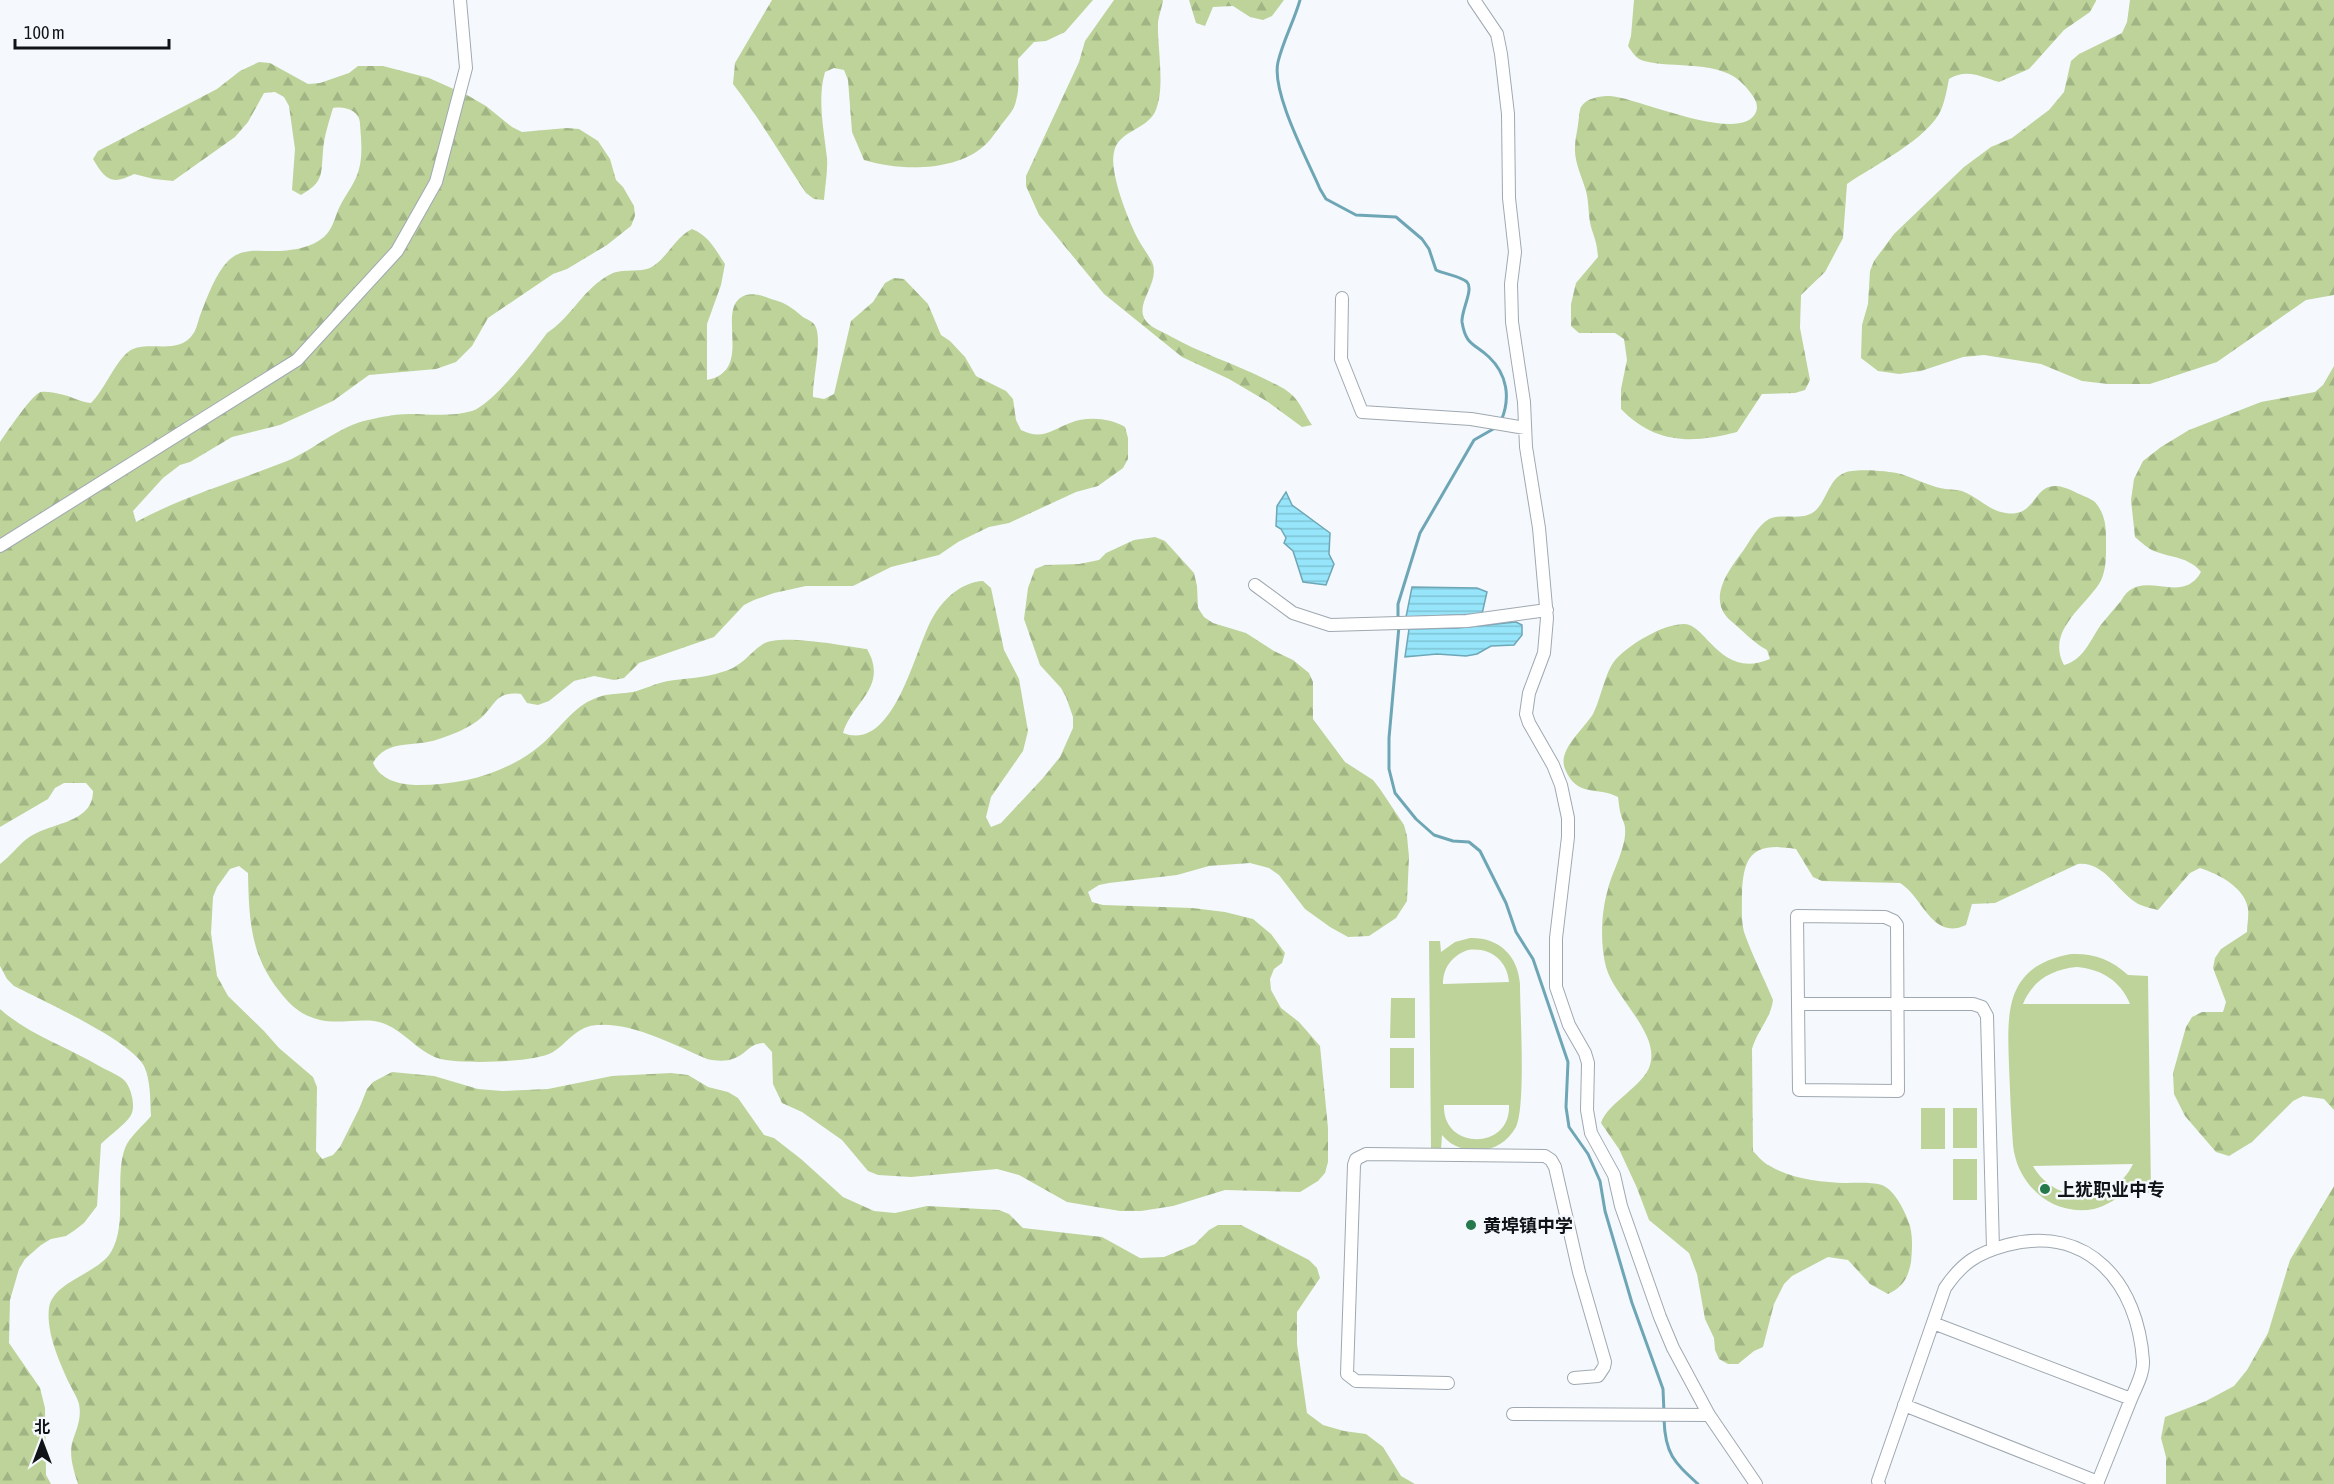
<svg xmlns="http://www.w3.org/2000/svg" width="2334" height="1484" viewBox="0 0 2334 1484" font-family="'Asap Condensed','Noto Sans SC',sans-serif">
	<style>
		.forest { fill: url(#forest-firs) }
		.pitch { fill: #bdd39a; fill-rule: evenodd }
		.water { fill: url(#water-rules); stroke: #6ea6b6; stroke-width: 1.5 }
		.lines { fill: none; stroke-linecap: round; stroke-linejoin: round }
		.stream { stroke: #6ea6b6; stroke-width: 3 }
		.minor-casing { stroke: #9fa8b1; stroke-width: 14 }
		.minor { stroke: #fff; stroke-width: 12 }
		.poi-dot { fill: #25794b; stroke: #f5f9fd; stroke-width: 2 }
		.labels { text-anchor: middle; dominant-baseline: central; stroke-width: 5; stroke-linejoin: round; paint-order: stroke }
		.poi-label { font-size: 18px; font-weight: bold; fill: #101317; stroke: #f5f9fd; text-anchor: start }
	</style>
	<defs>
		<pattern id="forest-firs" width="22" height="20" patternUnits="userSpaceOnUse" patternTransform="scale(1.5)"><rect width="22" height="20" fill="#bdd39a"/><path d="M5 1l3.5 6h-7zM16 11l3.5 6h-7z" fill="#a1b484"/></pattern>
		<pattern id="water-rules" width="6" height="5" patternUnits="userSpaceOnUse" patternTransform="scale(1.5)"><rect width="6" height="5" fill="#96e5fa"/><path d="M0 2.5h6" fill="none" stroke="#80c4d6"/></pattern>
	</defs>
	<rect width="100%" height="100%" fill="#f5f9fd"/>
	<!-- forest -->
	<path class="forest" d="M772,0H1093L1065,32L1046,41L1034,42L1018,59C1018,72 1020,87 1016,101C1014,111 1005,119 999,128C994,134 990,141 984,146C955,172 899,171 864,160L852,132L848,80L844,70L834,68L825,72C817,99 824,130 827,158C828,171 825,186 824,200L814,199L806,193C782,157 760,119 733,84L735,63Z
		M1114,0H1163C1162,7 1159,15 1158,22C1157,47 1166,89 1155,112C1146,130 1118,131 1114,152C1109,172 1128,220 1138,239C1142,247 1148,254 1152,262C1162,285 1128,307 1150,325C1155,329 1163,332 1170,336C1200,353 1233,363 1265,379C1275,384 1288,389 1295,398C1302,406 1306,417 1312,425L1302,427L1268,402L1229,379L1182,357L1104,294L1039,215L1026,186V176L1079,62L1085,41Z
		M1189,0H1284L1272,16L1263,20L1250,17L1233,6L1213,7L1205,26L1196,23Z
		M1634,0H2096V1L2090,12L2064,30L2029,69L1999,82C1981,77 1967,68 1949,79C1947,89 1945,101 1941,110C1928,139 1873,166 1847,184L1843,238L1825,272L1801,295L1800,328L1810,380L1805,390L1795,393L1762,394L1737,432C1692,444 1655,444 1621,409V389L1627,360L1624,339L1615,333H1579L1571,326V304L1576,283L1598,257C1597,243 1595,240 1591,227C1588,215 1589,202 1586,191C1582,177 1574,162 1575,147C1575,140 1577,132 1578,125C1579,119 1579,111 1581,107C1586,98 1600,96 1610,96C1636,97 1742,146 1756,112C1760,102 1750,92 1744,85C1721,59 1673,69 1644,61C1636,59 1632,52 1628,46L1631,36Z
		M2130,0H2334V295L2306,300L2217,362L2150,384H2108L2082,381L2041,364L1984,355L1963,357L1921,371L1899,374L1878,371L1861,358L1862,325L1868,304L1870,271L1874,261L1894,234L1964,167L1991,147L2012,138L2049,110L2064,92L2071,61L2079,54L2122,33L2127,22Z
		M259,62L270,63L308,84L320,83L349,73L358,66H383L429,78L467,95L486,106L512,127L522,132L567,128L579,129L598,141L610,159L616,180L623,187L634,206L635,216L631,226L607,245L567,269L553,274L488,318L472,346L456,362L436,369L369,375L333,401L280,425L232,437L190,462L180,465L163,478L133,511L136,522C184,496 237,481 287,461C315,449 339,426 368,420C381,417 396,414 409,414C430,414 452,417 472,411C493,404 534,351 547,333C572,317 583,288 611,274C625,267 644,275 656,264C670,253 676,237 692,229C709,236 715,249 725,264L721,285L707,324V380C753,371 718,315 740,298C750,291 761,295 771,299C786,303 791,307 803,317C806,319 812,321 814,324C824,336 812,380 813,397L824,399L834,394L851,321L873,302L885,283L894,278L904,279L928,304L941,335L950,341L965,357L976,376L1006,391L1013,399L1016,420L1021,430C1042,440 1050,431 1070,423C1087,416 1110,418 1125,427L1128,438V459L1123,468L1098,486L1076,492L1009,523L989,527L958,542L939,555L891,567L853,586H806L774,593L754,600L744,605L714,637L639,663L624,678L614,680L594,676L574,681L549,701L538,705L527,703L521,694C496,691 497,703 481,718C471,727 452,735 439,739C415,748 387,738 373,763C381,781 401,785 419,785C463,785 508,773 542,744C562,727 575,703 602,696C612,693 623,694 633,692C645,689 656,683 668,681C686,678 705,678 722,672C742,667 748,654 763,644C780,633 845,646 867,649C889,687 852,702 843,733C895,753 915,647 933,617C944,598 962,582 983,581L991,588L1004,650L1019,679L1028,731L1023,751L991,797L986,817L991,827L1001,823L1043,778L1060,757L1073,728V717L1066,697L1061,688L1040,665L1024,619L1028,588L1035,569L1045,565L1079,564L1099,560L1106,553L1134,540L1155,537L1165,541L1194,573L1197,586L1198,608L1204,617L1213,623L1246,633L1274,651L1293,660L1309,673L1313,682V719L1345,762L1373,780L1380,789L1404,825L1407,836L1409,857L1407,901L1396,918L1369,936L1348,937L1330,927L1305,909L1279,875L1269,868L1250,863L1209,866L1177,875L1109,883L1099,885L1088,892L1092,902L1103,905L1192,908L1225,912L1253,919L1271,934L1285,953L1282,963L1274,969L1270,979L1271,990L1281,1008L1299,1022L1320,1046L1328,1128V1162L1325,1173L1318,1181L1300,1192L1225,1190L1173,1206L1141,1211H1120L1067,1202L1019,1175L997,1169L911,1177L878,1175L868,1171L842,1140L802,1112L782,1103L773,1084L772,1052L764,1043C748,1044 748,1053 735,1058C726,1062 716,1061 707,1059C674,1045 627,1019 590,1026C574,1030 566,1044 553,1052C535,1063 462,1064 441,1059C416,1053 402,1025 374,1021C357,1019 337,1024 320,1020C301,1015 292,1007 280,992C250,955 249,919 248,873L239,866L230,869L217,887L213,897L211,933L217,976L228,996L264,1031L279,1048L313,1077L317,1087L316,1151L322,1159L333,1155L340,1147L359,1109L367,1089L373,1082L392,1072L434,1076L478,1089L502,1091L548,1089L612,1076L671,1073L688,1075L708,1087L728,1092L738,1098L764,1135L774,1138L801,1159L843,1197L874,1211L895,1213L927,1206L999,1210L1009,1214L1023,1228L1102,1237L1140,1258L1164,1257L1195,1244L1209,1230L1218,1225H1241L1309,1260L1317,1268L1320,1278L1297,1312V1344L1307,1413L1323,1425L1344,1431L1366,1434L1383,1447L1401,1476L1415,1484H78C74,1471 69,1457 72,1443C76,1430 82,1419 79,1404C77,1397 72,1389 69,1383C59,1361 46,1332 49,1308C53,1281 98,1274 111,1252C128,1224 114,1178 125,1148C130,1136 143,1126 151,1116C150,1100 151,1081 144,1066C130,1040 43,1001 14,986L7,979L0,966V864C11,856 18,845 28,838C50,822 93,824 93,791L86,783H64L55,788L48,799L0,827V442C7,432 33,393 41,392C46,391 55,393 60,394C71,396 80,402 91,403C105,390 117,356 133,349C152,341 179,355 193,334C197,329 198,320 201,313C207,297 216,273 228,261C243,246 262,252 280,251C297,250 319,246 329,231C334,224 336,214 340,206C346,194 356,182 359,169C363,155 361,138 360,124C360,110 344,106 333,108C329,122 324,136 323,151C321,174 324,182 301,195L292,190L295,149L289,106L284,97L275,92L264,93L248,122L235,137L173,181L154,179L134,174C111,186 105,179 93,159L98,151L217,89L240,71Z
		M2334,366V1110L2324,1099L2303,1096L2293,1101L2252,1142L2229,1156L2216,1152L2185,1116L2174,1094L2173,1073L2186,1027L2192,1017L2202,1012H2223L2226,1002L2213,968L2215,958L2221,949L2247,932C2247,925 2249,916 2248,909C2245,887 2218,874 2200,868L2190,873L2158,910C2150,908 2141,906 2135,902C2116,889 2103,861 2078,864L1995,903L1972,904L1966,925C1932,941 1923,897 1900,883L1822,881L1813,877L1796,849C1754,842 1743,854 1742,895C1742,907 1741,920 1744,932C1752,955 1764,978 1773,1000C1771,1018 1757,1031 1752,1049L1753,1151C1758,1156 1763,1163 1770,1166C1792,1179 1821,1182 1846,1183C1857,1183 1871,1182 1882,1185C1895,1190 1906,1213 1910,1226C1913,1238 1912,1251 1911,1262C1908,1278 1903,1287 1888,1294L1870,1284L1848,1260L1828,1257L1792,1276L1784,1284L1774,1304L1763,1347L1754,1351L1738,1364H1728L1719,1359L1715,1350L1714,1338L1705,1319L1697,1274L1689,1253L1649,1220L1637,1188L1619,1149L1601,1123C1607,1103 1644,1086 1650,1065C1660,1033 1614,997 1606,967C1600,944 1601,912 1608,889C1612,872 1627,846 1625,828C1625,824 1622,819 1621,815C1619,809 1619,803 1618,797C1597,786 1577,798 1565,769C1557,750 1584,729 1593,714C1601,699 1605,671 1616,659C1630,644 1663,624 1684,624C1706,623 1720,680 1770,659L1767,650C1756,644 1748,636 1739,628C1735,624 1729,620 1726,616C1709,595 1731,567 1743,551C1750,541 1758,525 1769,519C1784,512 1804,523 1817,509C1829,496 1830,473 1852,471C1863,469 1890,471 1901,474C1914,478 1927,485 1940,488C1947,490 1955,489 1962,491C1978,497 1989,511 2006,513C2042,519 2030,469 2075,492C2081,495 2090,498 2095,502C2105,514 2106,525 2106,540C2106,554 2107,572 2099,584C2083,608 2046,632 2064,665C2083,660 2090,641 2100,626C2107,617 2114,609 2121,601C2123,597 2127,592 2130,590C2151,575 2184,603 2201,572C2189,557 2172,558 2154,551C2147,548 2141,542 2135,537L2131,500L2134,479L2143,461L2161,447L2189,430L2261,402L2315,392L2323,385Z
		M0,1009C29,1035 68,1047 101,1067C108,1071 119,1075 125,1081C131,1088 136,1106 131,1115C127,1123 109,1136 101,1144L97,1206L84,1223L75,1230L66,1236L51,1239L41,1245L25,1259L19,1269L10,1300L9,1343L40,1388L45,1408L46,1475L51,1484H0Z
		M2334,1186V1484H2166V1457L2161,1438L2165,1417L2206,1401L2234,1386L2247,1370L2268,1333L2290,1260Z"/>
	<!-- pitch -->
	<path class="pitch" d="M1470,938C1498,937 1518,955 1520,984C1520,1012 1526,1106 1516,1127C1508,1141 1495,1150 1479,1150C1463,1150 1452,1147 1442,1135L1441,1150H1431L1429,941H1440L1441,952L1455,942ZM1468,950C1490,947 1507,960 1509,982L1443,984C1443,967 1453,955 1468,950ZM1444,1105H1509C1511,1151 1442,1150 1444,1105Z
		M2071,954C2093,953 2111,959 2128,975L2148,976L2151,1193C2144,1193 2135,1192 2128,1194C2118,1196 2107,1206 2094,1209C2052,1217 2017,1185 2013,1145C2011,1118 2010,1092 2009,1065C2007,1011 2005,966 2071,954ZM2077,967C2101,969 2121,981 2130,1004H2023C2032,981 2052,969 2077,967ZM2133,1164C2113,1206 2055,1205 2033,1166Z
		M1391,998H1415V1038H1390Z
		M1390,1048H1414V1088H1390Z
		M1921,1108H1945V1149H1921Z
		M1953,1108H1977V1148H1953Z
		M1953,1159H1977V1200H1953Z"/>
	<!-- water -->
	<path class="water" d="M1286,492L1292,505L1330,533L1329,554L1334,564L1326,585L1303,582L1293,551L1284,543L1286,538L1281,529L1276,526L1277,506Z
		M1412,587L1477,588L1487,592L1482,614L1406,617Z
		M1516,622L1522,625V635L1514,645L1491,646L1477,654L1466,656L1437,654L1405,657L1409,629L1457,628Z"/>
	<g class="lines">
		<!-- stream -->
		<path class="stream" d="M1300,0C1294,21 1283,41 1278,62C1271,92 1307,159 1320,189L1326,199L1356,215L1396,217L1422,239L1429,249L1436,270C1444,274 1460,276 1467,282C1474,289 1461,311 1462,322C1466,346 1474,343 1489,357C1507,374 1511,398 1501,421
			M1398,619V604L1420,533L1474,440L1495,428
			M1399,626L1389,738V769L1395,793L1416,819L1434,835L1453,841L1469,842L1480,851L1506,903L1516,932L1533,959L1568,1062L1566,1107L1569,1127L1588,1154L1600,1181L1605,1211L1632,1303L1663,1389L1664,1413
			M1664,1419C1665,1454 1674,1462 1698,1484"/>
		<!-- minor casing -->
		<g class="minor-casing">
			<path id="minor" d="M1474,0L1497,34L1501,54L1508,114L1509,198L1515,252L1511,284L1512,322L1524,402L1526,447L1539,528L1547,618L1544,653L1529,693L1526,714L1529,723L1553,765L1561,785L1568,818V837L1556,938V987L1569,1025L1585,1053L1588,1063L1587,1110L1591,1133L1614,1175L1621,1206L1660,1317L1673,1348L1709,1415L1756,1484
				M1342,298L1341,359L1362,412L1471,419L1525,428
				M0,546L297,360L397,251L436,182L466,68L460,0
				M1255,585L1293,613L1330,625L1467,621L1547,610
				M1797,916L1885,917L1894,921L1897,925L1898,1091L1799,1090Z
				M1799,1004H1973L1982,1007L1987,1016L1993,1249
				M1933,1323L2131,1399
				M1448,1383L1356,1381L1347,1374L1354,1165L1356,1159L1366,1154L1545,1156L1551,1160L1555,1167L1579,1272L1605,1362L1604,1367L1598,1376L1574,1378
				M1904,1405L2098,1482
				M1513,1414L1709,1415
				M1879,1484L1878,1481L1945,1288C1962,1263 1977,1253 2007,1245C2089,1224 2138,1284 2143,1361C2144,1373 2136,1387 2131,1399C2120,1427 2108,1456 2097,1484"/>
		</g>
		<!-- minor -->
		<use href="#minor" class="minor"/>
	</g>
	<!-- markers -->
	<g class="poi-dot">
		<circle cx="2045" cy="1189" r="6"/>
		<circle cx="1471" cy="1225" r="6"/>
	</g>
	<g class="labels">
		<!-- poi labels -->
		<g class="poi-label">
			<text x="2057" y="1189">上犹职业中专</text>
			<text x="1483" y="1225">黄埠镇中学</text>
		</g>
	</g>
	<!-- north arrow -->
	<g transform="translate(42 1442)" stroke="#f5f9fd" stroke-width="4.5" paint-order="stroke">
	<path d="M0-4.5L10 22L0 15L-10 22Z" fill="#101317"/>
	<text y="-9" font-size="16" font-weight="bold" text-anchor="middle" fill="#101317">北</text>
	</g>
	<!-- scale -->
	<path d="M15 39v9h154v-9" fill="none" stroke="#101317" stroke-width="3"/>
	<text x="24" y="39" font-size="18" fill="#101317" stroke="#f5f9fd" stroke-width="4.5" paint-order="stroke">100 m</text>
</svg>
